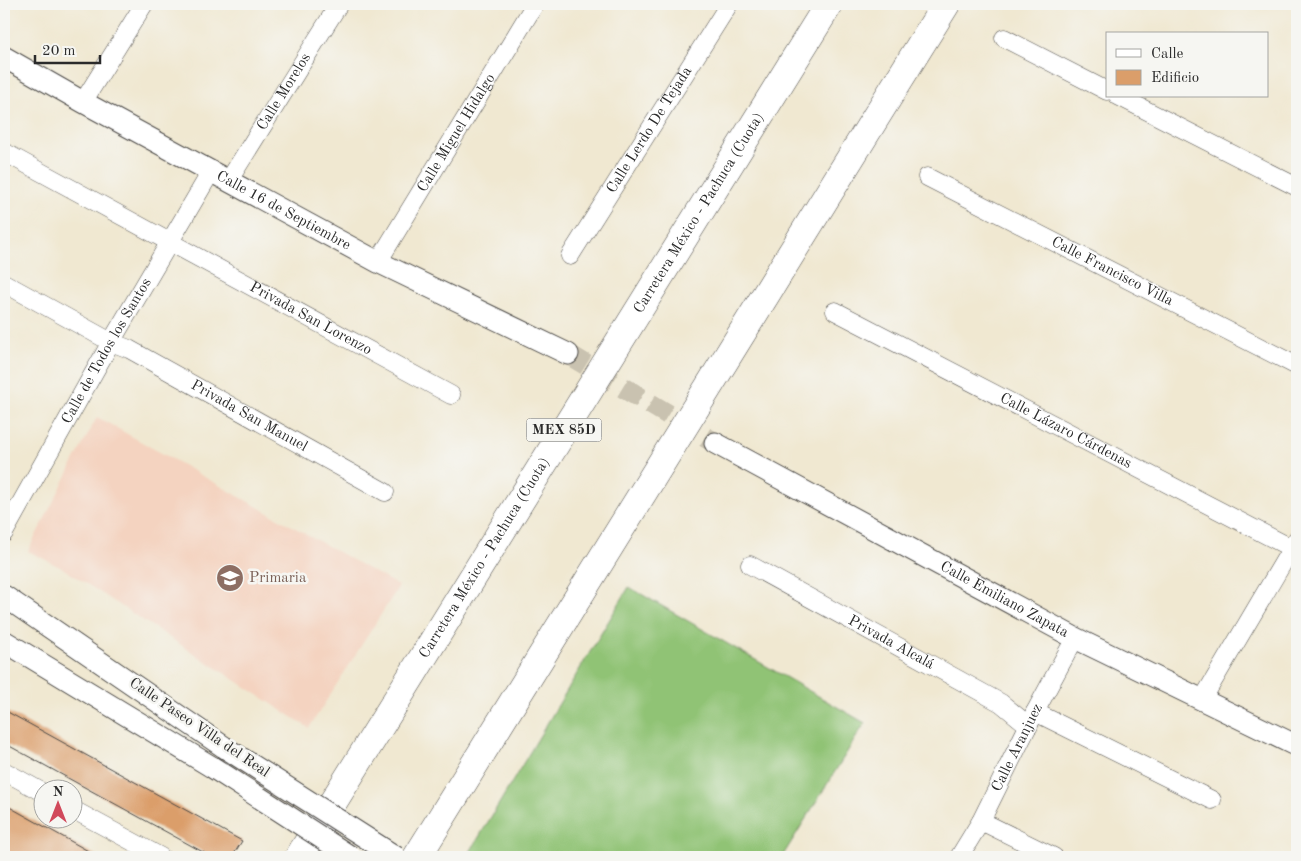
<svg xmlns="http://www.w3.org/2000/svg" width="1301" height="861" viewBox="0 0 1301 861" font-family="'Old Standard TT',serif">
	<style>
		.built { fill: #f4d3c0 }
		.grass { fill: #90c375; stroke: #5e7750 }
		.building { fill: #db9e6a }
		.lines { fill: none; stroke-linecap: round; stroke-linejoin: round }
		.tertiary-tunnel { stroke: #c9c2b0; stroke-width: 21; stroke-dasharray: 21 11; stroke-linecap: butt }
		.minor-casing { stroke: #494744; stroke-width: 19 }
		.tertiary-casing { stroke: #494744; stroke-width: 23 }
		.motorway-casing { stroke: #494744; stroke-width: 29 }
		.minor { stroke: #fff; stroke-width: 18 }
		.tertiary { stroke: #fff; stroke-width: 21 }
		.motorway { stroke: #fff; stroke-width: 28 }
		.tertiary-bridge-casing { stroke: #494744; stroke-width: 23; stroke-linecap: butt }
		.tertiary-bridge { stroke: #fff; stroke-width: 21 }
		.labels { text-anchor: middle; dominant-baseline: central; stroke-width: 5; stroke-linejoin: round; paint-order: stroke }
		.shield { fill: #f6f6f2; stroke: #686867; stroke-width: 1 }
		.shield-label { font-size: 14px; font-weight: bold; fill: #2b2b2b }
		.street-label { font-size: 15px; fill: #2b2b2b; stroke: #f6f6f2 }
		.education-label { font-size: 15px; fill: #785e54; stroke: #f6f6f2; text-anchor: start }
	</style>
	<rect width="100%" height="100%" fill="#f6f6f2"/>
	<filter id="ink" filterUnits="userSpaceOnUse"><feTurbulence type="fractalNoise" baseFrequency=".02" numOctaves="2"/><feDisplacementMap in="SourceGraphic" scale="10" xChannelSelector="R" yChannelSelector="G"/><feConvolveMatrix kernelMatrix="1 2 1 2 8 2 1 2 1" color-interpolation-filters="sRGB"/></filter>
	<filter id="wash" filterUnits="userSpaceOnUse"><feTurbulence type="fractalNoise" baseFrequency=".0096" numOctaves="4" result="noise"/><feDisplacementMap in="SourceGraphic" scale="20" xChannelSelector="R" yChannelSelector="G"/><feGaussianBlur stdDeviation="1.12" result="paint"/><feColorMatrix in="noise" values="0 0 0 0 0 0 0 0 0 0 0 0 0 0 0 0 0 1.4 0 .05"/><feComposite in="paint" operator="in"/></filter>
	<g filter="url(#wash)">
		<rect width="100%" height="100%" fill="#f0e8d1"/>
		<!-- built -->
		<path class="built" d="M97,417L399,586L309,728L64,569L28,551Z"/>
		<!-- grass -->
		<path class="grass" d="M629,587L865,723L782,857H467Z"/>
		<g id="blocks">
			<!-- building -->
			<path class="building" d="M4,710L242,841L232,857H212L4,743Z
				M4,804L99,857H4Z"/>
		</g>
	</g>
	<g filter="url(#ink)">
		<use href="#blocks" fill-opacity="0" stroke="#494744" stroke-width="1"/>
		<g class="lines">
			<!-- tertiary-tunnel -->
			<path class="tertiary-tunnel" d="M568,354L715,443"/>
			<!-- minor casing -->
			<g class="minor-casing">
				<g id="minor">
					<path d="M1004,38L1107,91"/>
					<path d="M1118,96L1297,187"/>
					<path d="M83,102L144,4"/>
					<path id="s1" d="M4,152L451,395"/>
					<path id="s2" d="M927,177L1297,366"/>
					<path id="s3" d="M229,180L339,4"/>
					<path id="s4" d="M570,256L729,4"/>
					<path id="s5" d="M378,262L535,4"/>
					<path id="s6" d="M4,283L111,342L129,349L385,492"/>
					<path id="s7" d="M835,311L1297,551"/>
					<path id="s8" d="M4,533L111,342L212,170"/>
					<path id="s9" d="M750,565L1001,703L1029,726"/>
					<path d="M1202,700L1297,539"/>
					<path d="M1035,712L1212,800"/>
					<path d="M4,771L42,792"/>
					<path d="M72,809L161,857"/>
					<path d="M981,821L1054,857"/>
					<path id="s10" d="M959,857L981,821L1035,712L1075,638"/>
				</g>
			</g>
			<!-- tertiary casing -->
			<g class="tertiary-casing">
				<g id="tertiary">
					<path id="s11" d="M4,57L83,102L378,262L568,354"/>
					<path id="s12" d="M715,443L1075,638L1297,746"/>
					<path d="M4,596L224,747"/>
					<path d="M4,641L212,767"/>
				</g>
			</g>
			<!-- motorway casing -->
			<g class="motorway-casing">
				<g id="motorway">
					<path id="s13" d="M299,857L829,4"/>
					<path d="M417,857L946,4"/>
				</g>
			</g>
			<!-- minor -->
			<use href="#minor" class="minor"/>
			<!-- tertiary -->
			<use href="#tertiary" class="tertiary"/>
			<!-- motorway -->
			<use href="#motorway" class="motorway"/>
			<!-- tertiary-bridge casing -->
			<g class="tertiary-bridge-casing">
				<path id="tertiary-bridge" d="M224,747L396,857
					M212,767L351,857"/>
			</g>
			<!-- tertiary-bridge -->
			<use href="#tertiary-bridge" class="tertiary-bridge"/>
		</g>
	</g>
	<!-- icons -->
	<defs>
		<g id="school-disc" transform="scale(1.4375)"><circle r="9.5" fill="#8d6e63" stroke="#f6f6f2"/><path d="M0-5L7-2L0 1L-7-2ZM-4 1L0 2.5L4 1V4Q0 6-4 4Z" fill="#fff"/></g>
	</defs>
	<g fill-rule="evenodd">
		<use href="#school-disc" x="230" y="578"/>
	</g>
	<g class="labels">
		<!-- shield labels -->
		<rect class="shield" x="526.5" y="418.5" width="75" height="23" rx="4"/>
		<g class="shield-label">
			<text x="564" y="430">MEX 85D</text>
		</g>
		<!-- street labels -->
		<g class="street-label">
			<text stroke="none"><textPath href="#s3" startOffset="104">Calle Morelos</textPath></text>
			<text stroke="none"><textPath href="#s4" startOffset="149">Calle Lerdo De Tejada</textPath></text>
			<text stroke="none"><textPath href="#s5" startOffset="151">Calle Miguel Hidalgo</textPath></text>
			<text stroke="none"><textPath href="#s11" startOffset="319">Calle 16 de Septiembre</textPath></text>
			<text stroke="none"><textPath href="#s13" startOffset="758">Carretera México - Pachuca (Cuota)</textPath></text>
			<text stroke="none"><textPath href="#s2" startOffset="208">Calle Francisco Villa</textPath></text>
			<text stroke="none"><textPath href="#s1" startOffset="349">Privada San Lorenzo</textPath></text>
			<text stroke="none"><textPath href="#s8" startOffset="209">Calle de Todos los Santos</textPath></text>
			<text stroke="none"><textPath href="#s6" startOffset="279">Privada San Manuel</textPath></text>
			<text stroke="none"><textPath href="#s7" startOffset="260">Calle Lázaro Cárdenas</textPath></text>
			<text stroke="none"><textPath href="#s13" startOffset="352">Carretera México - Pachuca (Cuota)</textPath></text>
			<text stroke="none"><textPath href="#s12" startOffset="329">Calle Emiliano Zapata</textPath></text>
			<text stroke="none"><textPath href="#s9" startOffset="161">Privada Alcalá</textPath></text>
			<text transform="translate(199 728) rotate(34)">Calle Paseo Villa del Real</text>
			<text stroke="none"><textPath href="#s10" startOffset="124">Calle Aranjuez</textPath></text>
		</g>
		<!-- education labels -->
		<g class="education-label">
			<text x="249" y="578">Primaria</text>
		</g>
	</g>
	<!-- margin -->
	<rect width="1301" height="861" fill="none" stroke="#f6f6f2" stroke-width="20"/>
	<!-- legend -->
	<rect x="1106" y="32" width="162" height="65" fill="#f6f6f2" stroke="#a5a5a2"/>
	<rect x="1116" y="49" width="25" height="8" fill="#ffffff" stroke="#a5a5a2"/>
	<text x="1151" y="58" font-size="15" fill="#2b2b2b">Calle</text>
	<rect x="1116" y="70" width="25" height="15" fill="#db9e6a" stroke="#a5a5a2"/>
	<text x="1151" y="82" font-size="15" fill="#2b2b2b">Edificio</text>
	<!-- north arrow -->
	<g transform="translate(58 804)"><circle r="24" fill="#f6f6f2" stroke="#a5a5a2"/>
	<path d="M0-4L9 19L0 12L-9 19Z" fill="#d1495b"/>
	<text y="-8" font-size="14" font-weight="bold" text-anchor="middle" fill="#2b2b2b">N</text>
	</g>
	<!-- scale -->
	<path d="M35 55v8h65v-8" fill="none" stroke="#2b2b2b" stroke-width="2.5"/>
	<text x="42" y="55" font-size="15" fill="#2b2b2b" stroke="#f6f6f2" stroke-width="4" paint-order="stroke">20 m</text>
</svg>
